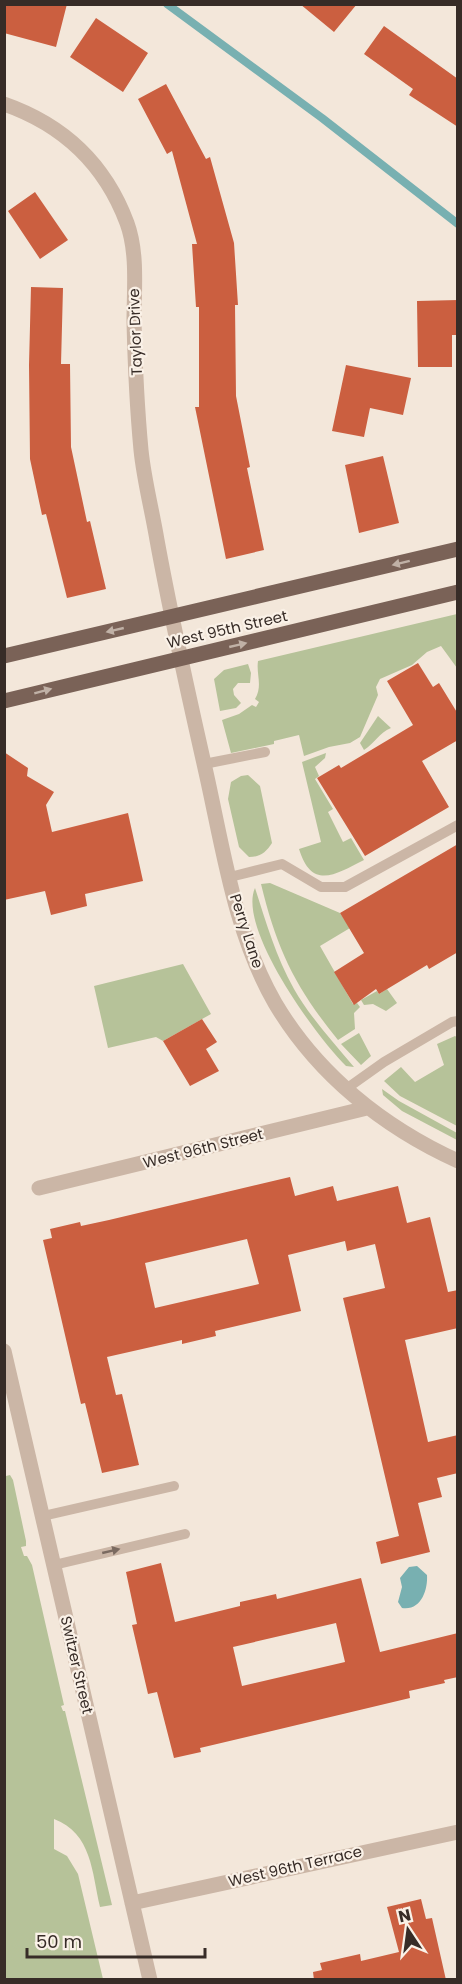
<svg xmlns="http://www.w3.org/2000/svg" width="462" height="1984" viewBox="0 0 462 1984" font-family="Poppins,sans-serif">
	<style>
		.green { fill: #b6c299 }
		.water { fill: #78b0b1 }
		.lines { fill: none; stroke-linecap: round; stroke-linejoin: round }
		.stream { stroke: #78b0b1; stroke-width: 8 }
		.building { fill: #cb5f40; fill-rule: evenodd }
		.lane { stroke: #cbb6a6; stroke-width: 10 }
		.street { stroke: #cbb6a6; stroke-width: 15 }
		.primary { stroke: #7a6257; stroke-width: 15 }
		.oneway { fill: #c0b1a6 }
		.oneway2 { fill: #7a6a60 }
		.labels { text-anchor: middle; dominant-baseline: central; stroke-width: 4.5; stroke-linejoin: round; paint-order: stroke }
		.street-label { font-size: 15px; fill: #372c27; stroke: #faf1e7 }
	</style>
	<rect width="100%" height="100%" fill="#f3e7da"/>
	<!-- green -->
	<path class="green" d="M457,614V668L441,646L427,652L412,665L380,679L376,687L378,695L360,737L350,743L329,747L304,756L299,735L274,741V744L231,753L222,720L239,714L252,705L256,707L259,702L255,699C263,685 256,675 258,661Z
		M248,664L251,673L250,683H238L233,689L234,695L241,703L236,708L220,711L214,679L224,670Z
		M378,716L391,728C379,733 375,743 364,750L360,743Z
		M326,753L325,758L315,767L319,776L315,779L333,809L328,812L343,842L351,838L364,860C336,874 312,891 299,849L321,842L302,762Z
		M248,775L260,786L272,843C266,852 261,857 249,857L239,847L228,799L231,782L241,776Z
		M270,883L340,913L350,928L320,946L353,1004L357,1003L360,1007L354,1013L355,1029L338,1040C295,987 277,950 261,884Z
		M255,888C266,922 276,957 294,989C310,1017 333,1042 354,1067L346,1066C317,1038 237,928 255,888Z
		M183,964L211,1014L163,1041L156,1037L108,1048L94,986Z
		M387,989L397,1003L386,1011L373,1004L364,1005L361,1000L377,991L379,994Z
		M359,1033L371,1056L361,1065L341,1044Z
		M455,1036L458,1038L457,1126L400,1096L384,1081L401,1067L415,1082L444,1065L437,1044Z
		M382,1089L399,1101L457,1133V1140L402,1111L383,1095Z
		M5,1470L6,1476L10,1475L13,1480L26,1541V1546L21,1547L24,1556H27L32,1565L64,1705L61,1706L63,1711H65L112,1905L100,1907C92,1873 92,1833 54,1819V1849L67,1856L78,1874L103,1979H5Z"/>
	<!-- water -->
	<path class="water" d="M417,1566L427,1575C428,1590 421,1611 402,1608L398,1602L402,1587L400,1578L409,1567Z"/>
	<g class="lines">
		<!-- stream -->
		<path class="stream" d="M167,4L322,118L458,224"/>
	</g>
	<!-- building -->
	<path class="building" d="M4,4H67L56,47L4,33Z
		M300,4H357L334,32Z
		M96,18L148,53L123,92L70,57Z
		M384,26L458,79V127L409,95L413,89L364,54Z
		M166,84L206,159L210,157L234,243L238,305H235L236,396L250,467L247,468L264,550L226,559L195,407H199V307H196L192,244H197L172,151L167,154L138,99Z
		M35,192L68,240L40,259L8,211Z
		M31,287L63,288L61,364H70L71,447L87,522L90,521L106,589L67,598L46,514L42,515L30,459L29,365Z
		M458,300V335H452V367H418L417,301Z
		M346,365L411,378L403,415L370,408L364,437L332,431Z
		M383,456L399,523L359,533L345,465Z
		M418,663L433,687L439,683L458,714V740L422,761L449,807L365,856L317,778L339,765L341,768L413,725L387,681Z
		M4,752L28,768L27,776L54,792L46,805L52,832L128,813L143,881L85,894L87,906L51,915L45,891L4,900Z
		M458,844V952L429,969L427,965L379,994L376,989L354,1005L334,972L364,953L340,913Z
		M202,1019L217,1042L206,1049L219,1071L190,1086L163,1041Z
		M290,1177L295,1196L333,1186L337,1201L398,1186L407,1223L430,1217L448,1292L458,1290V1328L405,1340L428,1442L458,1435V1473L437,1478L442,1497L418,1503L430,1552L381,1564L376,1542L399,1536L343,1298L385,1288L375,1244L347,1251L345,1241L288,1255L301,1311L215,1331L216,1336L182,1344V1340L107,1357L116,1395L122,1394L139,1465L102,1473L85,1403L81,1404L43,1240L52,1238L50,1229L80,1222L81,1226L109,1220ZM247,1239L259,1284L155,1308L145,1263Z
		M161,1563L175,1622L240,1606V1602L276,1594L277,1599L361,1578L380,1652L458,1633V1677L444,1680L445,1683L409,1691L410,1698L200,1748L201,1752L174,1758L157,1692L148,1694L132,1625L137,1624L126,1572ZM336,1623L345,1662L242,1686L233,1647Z
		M421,1899L426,1919L432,1918L446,1980H314L313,1972L322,1970L320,1963L360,1954L361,1961L399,1952L387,1907Z"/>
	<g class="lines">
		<!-- lane -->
		<path class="lane" d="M204,764L265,752
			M230,877L282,864L321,887H345L458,825
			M346,1089L384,1062L452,1022L458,1021
			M43,1516L174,1486
			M54,1565L185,1534"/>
		<!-- street -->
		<path class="street" d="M4,104C64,125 105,164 127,223C138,253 134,290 134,321C135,364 137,407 141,450C144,480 152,510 157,540C171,617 188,693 205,768C223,847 234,932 275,1003C317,1074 383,1127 458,1161
			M39,1188L367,1108
			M4,1351L150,1980
			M132,1903L458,1832"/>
		<!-- primary -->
		<path class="primary" d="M4,656L458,549
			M4,701L458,592"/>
	</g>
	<!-- one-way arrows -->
	<defs><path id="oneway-solid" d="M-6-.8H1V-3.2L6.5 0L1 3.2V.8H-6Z" transform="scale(1.5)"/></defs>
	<g class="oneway">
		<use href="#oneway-solid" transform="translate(401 563) rotate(166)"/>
		<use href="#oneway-solid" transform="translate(115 630) rotate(167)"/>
		<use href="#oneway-solid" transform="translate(238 645) rotate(-13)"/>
		<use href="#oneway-solid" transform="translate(43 691) rotate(-15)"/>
	</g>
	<use class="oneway2" href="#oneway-solid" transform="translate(111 1551) rotate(-13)"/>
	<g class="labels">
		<!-- street labels -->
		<g class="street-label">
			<text transform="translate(135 332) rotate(-92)">Taylor Drive</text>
			<text transform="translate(227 629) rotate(-13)">West 95th Street</text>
			<text transform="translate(247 931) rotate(72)">Perry Lane</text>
			<text transform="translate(203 1148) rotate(-14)">West 96th Street</text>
			<text transform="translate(77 1665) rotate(77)">Switzer Street</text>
			<text transform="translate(295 1866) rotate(-13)">West 96th Terrace</text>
		</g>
	</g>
	<!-- border -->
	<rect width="462" height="1984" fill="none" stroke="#372c27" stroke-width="12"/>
	<!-- north arrow -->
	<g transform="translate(408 1930) rotate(347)" stroke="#faf1e7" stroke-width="4.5" paint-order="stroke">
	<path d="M0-4.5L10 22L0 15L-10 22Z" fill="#372c27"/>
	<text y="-9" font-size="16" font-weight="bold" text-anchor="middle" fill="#372c27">N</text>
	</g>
	<!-- scale -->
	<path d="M27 1948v9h178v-9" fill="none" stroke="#372c27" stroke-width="3"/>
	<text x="36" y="1948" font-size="18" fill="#372c27" stroke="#faf1e7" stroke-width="4.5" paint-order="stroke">50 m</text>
</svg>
